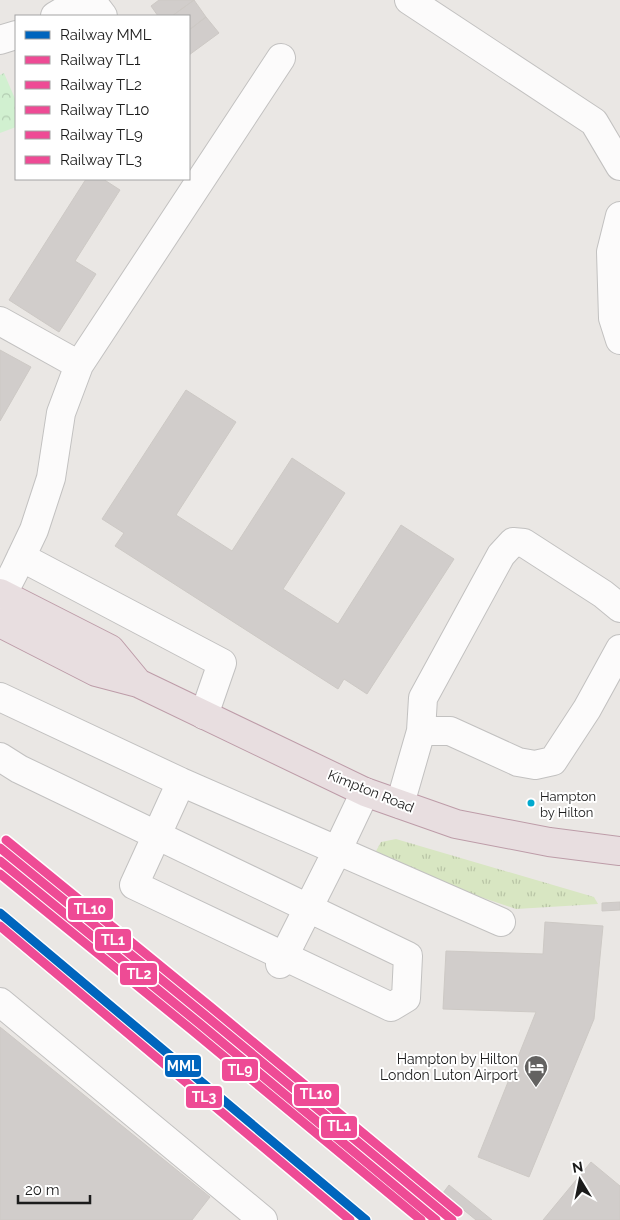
<svg xmlns="http://www.w3.org/2000/svg" width="620" height="1220" viewBox="0 0 620 1220" font-family="Raleway,sans-serif">
	<style>
		.grass { fill: url(#grass-tufts) }
		.park { fill: url(#park-crowns) }
		.building { fill: #d1cdcb; stroke: #cdc9c5 }
		.lines { fill: none; stroke-linecap: round; stroke-linejoin: round }
		.minor-casing { stroke: #c2c1c0; stroke-width: 30 }
		.highway-casing { stroke: #bd9ca8; stroke-width: 30 }
		.minor { stroke: #fcfbfb; stroke-width: 28 }
		.highway { stroke: #e8dee0; stroke-width: 28 }
		.rail-1-casing { stroke: #fff; stroke-width: 12 }
		.rail-2-casing { stroke: #fff; stroke-width: 12 }
		.rail-3-casing { stroke: #fff; stroke-width: 12 }
		.rail-4-casing { stroke: #fff; stroke-width: 12 }
		.rail-5-casing { stroke: #fff; stroke-width: 12 }
		.rail-6-casing { stroke: #fff; stroke-width: 12 }
		.rail-1 { stroke: #0065bd; stroke-width: 9 }
		.rail-2 { stroke: #ee4b95; stroke-width: 9 }
		.rail-3 { stroke: #ee4b95; stroke-width: 9 }
		.rail-4 { stroke: #ee4b95; stroke-width: 9 }
		.rail-5 { stroke: #ee4b95; stroke-width: 9 }
		.rail-6 { stroke: #ee4b95; stroke-width: 9 }
		.bus-dot { fill: #00a9ce; stroke: #fff; stroke-width: 2 }
		.labels { text-anchor: middle; dominant-baseline: central; stroke-width: 4; stroke-linejoin: round; paint-order: stroke }
		.bus-label { font-size: 13px; fill: #1b1b1b; stroke: #fff; text-anchor: start }
		.street-label { font-size: 14px; fill: #1b1b1b; stroke: #fff }
		.poi-label { font-size: 14px; fill: #1b1b1b; stroke: #fff; text-anchor: end }
		.line-badge { stroke: #fff; stroke-width: 2 }
		.badge-label { font-size: 14px; text-anchor: middle; font-weight: bold; fill: #fff }
	</style>
	<defs>
		<pattern id="grass-tufts" width="24" height="20" patternUnits="userSpaceOnUse" patternTransform="scale(1.25)"><rect width="24" height="20" fill="#d8e6c2"/><path d="M3 7l-1-3M5 7V3M7 7l1-3M15 17l-1-3M17 17v-4M19 17l1-3" fill="none" stroke="#b9c5a6"/></pattern>
		<pattern id="park-crowns" width="20" height="18" patternUnits="userSpaceOnUse" patternTransform="scale(1.25)"><rect width="20" height="18" fill="#d1f0d0"/><path d="M2 6a3 3 0 1 1 6 0M12 15a3 3 0 1 1 6 0" fill="none" stroke="#b3cdb2"/></pattern>
	</defs>
	<rect width="100%" height="100%" fill="#eae7e4"/>
	<!-- grass -->
	<path class="grass" d="M396,839L594,897L598,904L516,909L380,863L376,851L381,842Z"/>
	<!-- park -->
	<path class="park" d="M4,73L16,101V127L0,133V75Z"/>
	<!-- building -->
	<path class="building" d="M159,0H194L172,16H158L151,6Z
		M194,0L206,17L189,30V16H172Z
		M206,17L219,33L189,55V30Z
		M86,179H103L120,190L75,261L96,274L59,332L9,300Z
		M0,350L31,367L0,421Z
		M186,390L236,422L176,515L232,551L292,458L345,493L283,589L338,624L401,525L454,559L367,694L344,679L338,689L115,546L124,533L102,519Z
		M620,902V910L602,911V903Z
		M545,922L603,926L594,1019L529,1177L478,1157L536,1012L443,1009L446,951L543,954Z
		M0,1027L210,1197L192,1220H0Z
		M591,1162L620,1186V1220H543Z
		M449,1185L492,1220H476L443,1193Z"/>
	<g class="lines">
		<!-- minor casing -->
		<g class="minor-casing">
			<path id="minor" d="M91,0L103,16
				M409,0L594,122L620,166
				M55,16L82,0
				M0,40L16,35
				M620,216L611,252L613,318L620,340
				M0,321L79,365
				M21,557L222,663L204,715
				M0,599L14,572L34,530L51,478L61,413L79,365L281,58
				M0,697L181,782L501,922
				M421,731H450L518,762L535,765L553,761L587,709L620,649
				M0,757L19,769L408,956L406,998L391,1007L134,885L181,782
				M400,804L421,731L423,698L501,555L513,542L524,543L603,594L620,608
				M280,964L337,851L365,792
				M0,1002L263,1220"/>
		</g>
		<!-- highway casing -->
		<g class="highway-casing">
			<path id="highway" d="M0,593L110,649L138,683
				M0,623L96,672L138,683L365,792L456,824L549,842L620,851"/>
		</g>
		<!-- minor -->
		<use href="#minor" class="minor"/>
		<!-- highway -->
		<use href="#highway" class="highway"/>
		<!-- rail-1 casing -->
		<g class="rail-1-casing">
			<path id="rail-1" d="M0,913L366,1220"/>
		</g>
		<!-- rail-2 casing -->
		<g class="rail-2-casing">
			<path id="rail-2" d="M0,848L206,1016L452,1220"/>
		</g>
		<!-- rail-3 casing -->
		<g class="rail-3-casing">
			<path id="rail-3" d="M0,861L200,1024L436,1220"/>
		</g>
		<!-- rail-4 casing -->
		<g class="rail-4-casing">
			<path id="rail-4" d="M6,840L212,1008L458,1212"/>
		</g>
		<!-- rail-5 casing -->
		<g class="rail-5-casing">
			<path id="rail-5" d="M0,874L193,1031L421,1220"/>
		</g>
		<!-- rail-6 casing -->
		<g class="rail-6-casing">
			<path id="rail-6" d="M0,926L350,1220"/>
		</g>
		<!-- rail-1 -->
		<use href="#rail-1" class="rail-1"/>
		<!-- rail-2 -->
		<use href="#rail-2" class="rail-2"/>
		<!-- rail-3 -->
		<use href="#rail-3" class="rail-3"/>
		<!-- rail-4 -->
		<use href="#rail-4" class="rail-4"/>
		<!-- rail-5 -->
		<use href="#rail-5" class="rail-5"/>
		<!-- rail-6 -->
		<use href="#rail-6" class="rail-6"/>
	</g>
	<!-- icons -->
	<defs>
		<g id="hotel-pin" transform="scale(1.25)"><path d="M0 17L-7.5 6A9.5 9.5 0 1 1 7.5 6Z" fill="#636261" stroke="#fff"/><path d="M-6-4.5h1.5V1H6V5H4.5V3h-9V5H-6ZM-4 0a1.8 1.8 0 1 1 3.6 0ZM.5 0V-2.5h3Q6-2.5 6 0Z" fill="#fff"/></g>
	</defs>
	<g fill-rule="evenodd">
		<use href="#hotel-pin" x="536" y="1067"/>
	</g>
	<!-- markers -->
	<circle class="bus-dot" cx="531" cy="803" r="4.5"/>
	<g class="labels">
		<!-- bus labels -->
		<g class="bus-label">
			<text x="540" y="796">Hampton<tspan x="540" dy="16">by Hilton</tspan></text>
		</g>
		<!-- street labels -->
		<g class="street-label">
			<text transform="translate(371 791) rotate(22)">Kimpton Road</text>
		</g>
		<!-- poi labels -->
		<g class="poi-label">
			<text x="518" y="1059">Hampton by Hilton<tspan x="518" dy="16">London Luton Airport</tspan></text>
		</g>
	</g>
	<g class="line-badge">
		<rect x="67" y="897" width="47" height="24" rx="5" fill="#ee4b95"/>
		<rect x="94" y="928" width="38" height="24" rx="5" fill="#ee4b95"/>
		<rect x="119" y="962" width="39" height="24" rx="5" fill="#ee4b95"/>
		<rect x="164" y="1054" width="38" height="24" rx="5" fill="#0065bd"/>
		<rect x="221" y="1058" width="38" height="24" rx="5" fill="#ee4b95"/>
		<rect x="293" y="1083" width="47" height="24" rx="5" fill="#ee4b95"/>
		<rect x="185" y="1085" width="38" height="24" rx="5" fill="#ee4b95"/>
		<rect x="320" y="1115" width="38" height="24" rx="5" fill="#ee4b95"/>
	</g>
	<g class="badge-label">
		<text x="90" y="914">TL10</text>
		<text x="113" y="945">TL1</text>
		<text x="139" y="979">TL2</text>
		<text x="183" y="1071">MML</text>
		<text x="240" y="1075">TL9</text>
		<text x="316" y="1099">TL10</text>
		<text x="204" y="1102">TL3</text>
		<text x="339" y="1131">TL1</text>
	</g>
	<!-- legend -->
	<rect x="15" y="15" width="175" height="165" fill="#ffffff" stroke="#a4a4a4"/>
	<rect x="25" y="31" width="25" height="8" fill="#0065bd" stroke="#a4a4a4"/>
	<text x="60" y="40" font-size="15" fill="#1b1b1b">Railway MML</text>
	<rect x="25" y="56" width="25" height="8" fill="#ee4b95" stroke="#a4a4a4"/>
	<text x="60" y="65" font-size="15" fill="#1b1b1b">Railway TL1</text>
	<rect x="25" y="81" width="25" height="8" fill="#ee4b95" stroke="#a4a4a4"/>
	<text x="60" y="90" font-size="15" fill="#1b1b1b">Railway TL2</text>
	<rect x="25" y="106" width="25" height="8" fill="#ee4b95" stroke="#a4a4a4"/>
	<text x="60" y="115" font-size="15" fill="#1b1b1b">Railway TL10</text>
	<rect x="25" y="131" width="25" height="8" fill="#ee4b95" stroke="#a4a4a4"/>
	<text x="60" y="140" font-size="15" fill="#1b1b1b">Railway TL9</text>
	<rect x="25" y="156" width="25" height="8" fill="#ee4b95" stroke="#a4a4a4"/>
	<text x="60" y="165" font-size="15" fill="#1b1b1b">Railway TL3</text>
	<!-- north arrow -->
	<g transform="translate(580 1180) rotate(350)" stroke="#ffffff" stroke-width="4" paint-order="stroke">
	<path d="M0-4L9 19L0 12L-9 19Z" fill="#1b1b1b"/>
	<text y="-8" font-size="14" font-weight="bold" text-anchor="middle" fill="#1b1b1b">N</text>
	</g>
	<!-- scale -->
	<path d="M18 1195v8h72v-8" fill="none" stroke="#1b1b1b" stroke-width="2.5"/>
	<text x="25" y="1195" font-size="15" fill="#1b1b1b" stroke="#ffffff" stroke-width="4" paint-order="stroke">20 m</text>
</svg>
